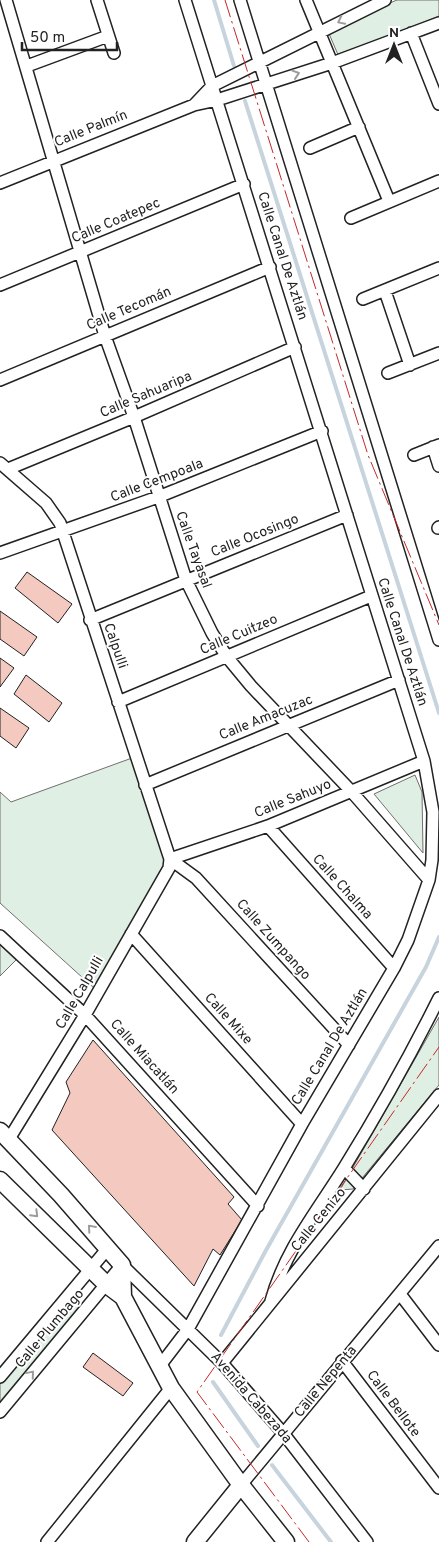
<svg xmlns="http://www.w3.org/2000/svg" width="439" height="1542" viewBox="0 0 439 1542" font-family="Overpass,sans-serif">
	<style>
		.green { fill: #e0efe3; stroke: #6f6f6f }
		.lines { fill: none; stroke-linecap: round; stroke-linejoin: round }
		.stream { stroke: #c7d3dd; stroke-width: 4 }
		.building { fill: #f3c9c0; stroke: #222 }
		.street-casing { stroke: #222; stroke-width: 14 }
		.secondary-casing { stroke: #222; stroke-width: 19 }
		.street { stroke: #fff; stroke-width: 11 }
		.secondary { stroke: #fff; stroke-width: 16 }
		.power { stroke: #c62828; stroke-width: 1; stroke-dasharray: 18 4 2.5 4; stroke-linecap: butt }
		.oneway { stroke: #9c9c9c }
		.labels { text-anchor: middle; dominant-baseline: central; stroke-width: 4; stroke-linejoin: round; paint-order: stroke }
		.street-label { font-size: 14px; fill: #222; stroke: #fff }
	</style>
	<rect width="100%" height="100%" fill="#fff"/>
	<!-- green -->
	<path class="green" d="M397,0H439V16L339,57L327,29Z
		M132,758L166,861L94,988L0,903V792L11,802Z
		M415,775L422,792L423,853L374,794Z
		M0,945L16,960L0,976Z
		M439,1017V1085L353,1189L340,1190Z
		M74,1295L83,1305L0,1405V1384Z"/>
	<g class="lines">
		<!-- stream -->
		<path class="stream" d="M214,0L234,66
			M245,101L439,713
			M221,1335L265,1252L426,967L439,937
			M213,1382L258,1446
			M272,1465L331,1542"/>
	</g>
	<!-- building -->
	<path class="building" d="M27,572L72,604L58,623L15,588Z
		M0,611L37,637L24,656L0,639Z
		M0,658L14,668L0,687Z
		M26,675L62,703L49,722L14,694Z
		M0,708L29,728L16,748L0,736Z
		M93,1040L234,1197L228,1204L242,1220L220,1255L213,1249L194,1286L52,1130L70,1093L66,1082Z
		M93,1353L133,1383L123,1396L83,1367Z"/>
	<g class="lines">
		<!-- street casing -->
		<g class="street-casing">
			<path id="street" d="M6,0L105,336L134,417L186,580L212,633L227,657L251,686L351,791L429,880
				M97,0L114,53
				M240,0L439,640
				M306,0L389,201
				M411,33L439,104
				M27,66L108,36
				M194,105L212,86L385,0
				M310,148L359,127
				M0,183L194,105L217,100L332,63L439,23
				M351,218L439,181
				M0,285L244,184
				M385,291L410,365
				M363,299L439,268
				M388,373L439,353
				M0,380L270,267
				M433,447L439,466
				M414,455L439,445
				M0,463L46,503L60,523L170,859L169,868L85,1015L9,1139
				M8,469L134,417L295,347
				M438,528L439,527
				M0,553L158,497L322,431
				M90,620L347,515
				M118,702L371,596
				M145,785L399,680
				M268,826L394,968
				M170,859L268,826L424,761
				M170,859L196,878L349,1045
				M131,934L302,1124
				M0,936L85,1015L258,1206
				M344,1168L364,1189
				M400,1294L439,1345
				M271,1301C285,1250 316,1213 344,1168C378,1113 410,1056 439,998
				M342,1361L439,1488
				M222,1363L439,1095
				M159,1367L188,1329L302,1124L394,968L408,940L429,880L432,860L433,812L424,761L185,0
				M0,1377L108,1248
				M0,1412L122,1265L222,1363L283,1433L367,1542
				M241,1485L439,1246
				M47,1542L171,1388"/>
		</g>
		<!-- secondary casing -->
		<g class="secondary-casing">
			<path id="secondary" d="M0,1131L61,1195L122,1265L123,1297L171,1388L241,1485L286,1542
				M0,1180L107,1285L123,1297
				M195,1542L241,1485"/>
		</g>
		<!-- street -->
		<use href="#street" class="street"/>
		<!-- secondary -->
		<use href="#secondary" class="secondary"/>
		<!-- power -->
		<path class="power" d="M225,0L368,455L439,625
			M309,1542L197,1392L439,1047"/>
	</g>
	<!-- one-way arrows -->
	<defs><path id="oneway-chevron" d="M-2-3.5L2.5 0L-2 3.5" fill="none" stroke-width="1.6" stroke-linecap="round" stroke-linejoin="round" transform="scale(1.25)"/></defs>
	<g class="oneway">
		<use href="#oneway-chevron" transform="translate(341 21) rotate(154)"/>
		<use href="#oneway-chevron" transform="translate(296 74) rotate(-18)"/>
		<use href="#oneway-chevron" transform="translate(35 1214) rotate(45)"/>
		<use href="#oneway-chevron" transform="translate(91 1228) rotate(-131)"/>
		<use href="#oneway-chevron" transform="translate(31 1374) rotate(-50)"/>
	</g>
	<g class="labels">
		<!-- street labels -->
		<g class="street-label">
			<text transform="translate(91 129) rotate(-22)">Calle Palmín</text>
			<text transform="translate(116 221) rotate(-23)">Calle Coatepec</text>
			<text transform="translate(282 256) rotate(72)">Calle Canal De Aztlán</text>
			<text transform="translate(129 309) rotate(-23)">Calle Tecomán</text>
			<text transform="translate(146 395) rotate(-23)">Calle Sahuaripa</text>
			<text transform="translate(157 481) rotate(-21)">Calle Cempoala</text>
			<text transform="translate(255 536) rotate(-22)">Calle Ocosingo</text>
			<text transform="translate(193 550) rotate(70)">Calle Tayasal</text>
			<text transform="translate(239 635) rotate(-23)">Calle Cuitzeo</text>
			<text transform="translate(402 642) rotate(72)">Calle Canal De Aztlán</text>
			<text transform="translate(115 646) rotate(71)">Calpulli</text>
			<text transform="translate(266 718) rotate(-22)">Calle Amacuzac</text>
			<text transform="translate(293 799) rotate(-22)">Calle Sahuyo</text>
			<text transform="translate(342 887) rotate(48)">Calle Chalma</text>
			<text transform="translate(273 940) rotate(48)">Calle Zumpango</text>
			<text transform="translate(80 993) rotate(-60)">Calle Calpulli</text>
			<text transform="translate(228 1019) rotate(48)">Calle Mixe</text>
			<text transform="translate(330 1047) rotate(-59)">Calle Canal De Aztlán</text>
			<text transform="translate(144 1057) rotate(48)">Calle Miacatlán</text>
			<text transform="translate(319 1220) rotate(-51)">Calle Cenizo</text>
			<text transform="translate(50 1329) rotate(-50)">Calle Plumbago</text>
			<text transform="translate(326 1382) rotate(-50)">Calle Nepenta</text>
			<text transform="translate(251 1398) rotate(49)">Avenida Cabezada</text>
			<text transform="translate(393 1404) rotate(53)">Calle Bellote</text>
		</g>
	</g>
	<!-- north arrow -->
	<g transform="translate(394 45)" stroke="#ffffff" stroke-width="4" paint-order="stroke">
	<path d="M0-4L9 19L0 12L-9 19Z" fill="#222222"/>
	<text y="-8" font-size="14" font-weight="bold" text-anchor="middle" fill="#222222">N</text>
	</g>
	<!-- scale -->
	<path d="M22 42v8h95v-8" fill="none" stroke="#222222" stroke-width="2.5"/>
	<text x="30" y="42" font-size="15" fill="#222222" stroke="#ffffff" stroke-width="4" paint-order="stroke">50 m</text>
</svg>
